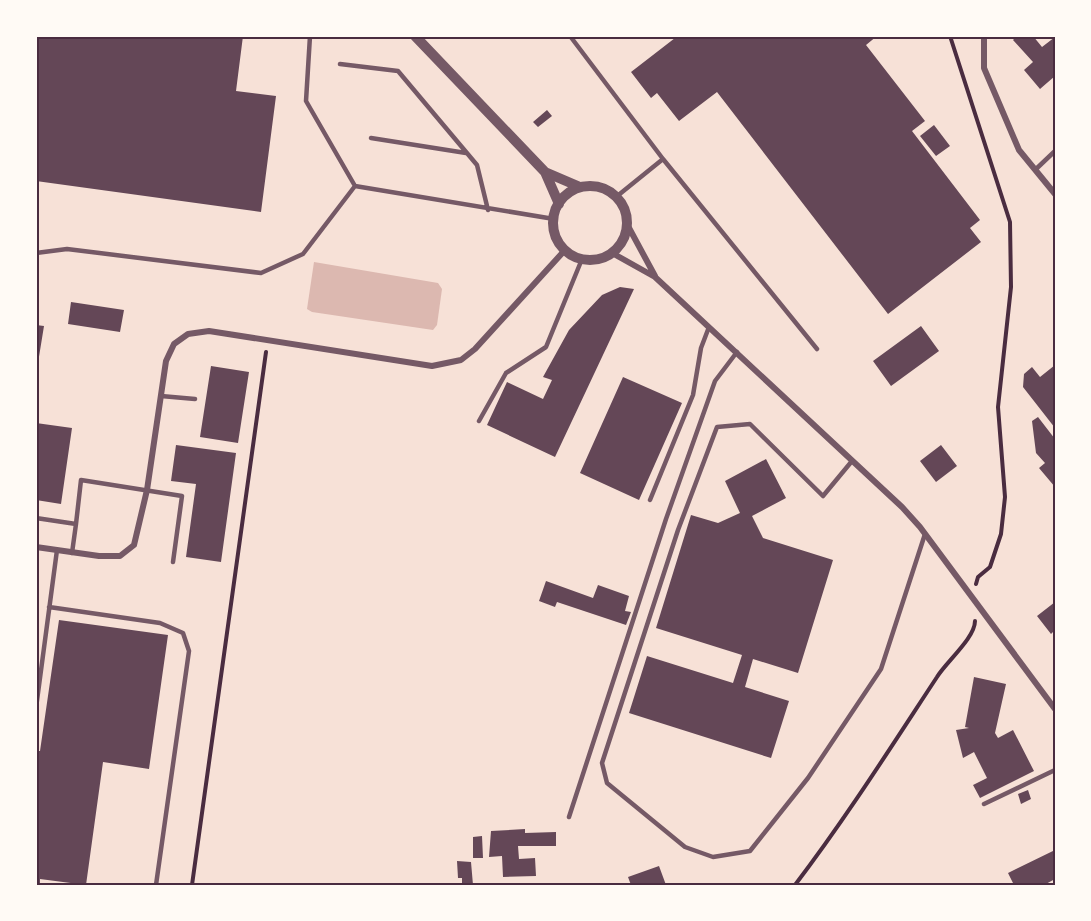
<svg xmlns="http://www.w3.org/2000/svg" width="1091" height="921" viewBox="0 0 1091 921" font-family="'DejaVu Sans',sans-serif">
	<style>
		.water { fill: #dcb8b0 }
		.building { fill: #644757 }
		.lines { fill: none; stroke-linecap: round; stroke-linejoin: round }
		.path { stroke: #4a2c40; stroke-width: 4 }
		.service { stroke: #755966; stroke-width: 4.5 }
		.minor { stroke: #755966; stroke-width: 6 }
		.tertiary { stroke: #755966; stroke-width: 10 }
		.neatline { fill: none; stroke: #4a2c40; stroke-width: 2 }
	</style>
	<rect width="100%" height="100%" fill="#f7e1d7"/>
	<!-- water -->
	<path class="water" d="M314,262L438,283L442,289L437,325L433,330L312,312L307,309Z"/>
	<!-- building -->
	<path class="building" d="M36,36H243L236,91L276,96L261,212L36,181Z
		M674,36H877L866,45L925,121L912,131L980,220L970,228L981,242L888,314L717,92L679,121L657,93L651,98L631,72L675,38Z
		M1017,36H1033L1042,47L1055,37V76L1040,89L1024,70L1033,62L1013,40Z
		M547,110L552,116L538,127L533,122Z
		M934,125L950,146L936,156L920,136Z
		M620,287L634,289L555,457L487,425L507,382L543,399L552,380L543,377L569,330L602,295Z
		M71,302L124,310L120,332L68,324Z
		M36,325L44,326L37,369H36Z
		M921,326L939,351L891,386L873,361Z
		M1055,365V428L1023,387L1024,374L1032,367L1040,377Z
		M211,366L249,372L238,443L200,437Z
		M623,377L682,403L639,500L580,473Z
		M1038,417L1055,439V487L1039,468L1045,463L1036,453L1032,421Z
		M36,423L72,428L61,504L36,500Z
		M176,445L236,453L221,562L186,557L196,484L171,481Z
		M941,445L957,466L936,482L920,461Z
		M766,459L786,498L752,516L763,538L833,560L798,673L753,659L745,687L789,701L771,758L629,713L647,656L733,683L742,655L656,628L691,515L718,523L740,513L725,481Z
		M546,581L593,598L598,585L629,596L625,611L631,612L626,625L557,602L555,607L539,601Z
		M1055,602V630L1051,634L1037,616Z
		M59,620L168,635L149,769L103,762L86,885L40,879V885H36V751H40Z
		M974,677L1006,684L995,733L998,738L1013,730L1034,771L980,798L973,785L987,778L974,752L963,758L956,730L969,728L965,727Z
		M1028,790L1031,799L1021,804L1018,794Z
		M525,829V833L556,832V846H518L519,859L535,858L536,876L503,877L502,856L489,857L491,831Z
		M482,836L483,858H473V837Z
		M1055,850V879L1044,885H1014L1008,873Z
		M457,861L471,862L473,885H462V878H458Z
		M659,866L666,885H631L628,877Z"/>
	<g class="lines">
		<!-- path -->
		<path class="path" d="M950,36L1010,222L1011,287L998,407L1005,497L1001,534L990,567L978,577L976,584
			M192,885L266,352
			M795,885C846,818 891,747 937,677C946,662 975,638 975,621"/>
		<!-- service -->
		<path class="service" d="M310,36L306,101L355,186L554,219
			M570,36L663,159L817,349
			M340,64L398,71L477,165L488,210
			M371,138L466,153
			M1035,170L1055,151
			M616,197L663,159
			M36,253L67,249L261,273L303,254L355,186
			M161,396L195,399
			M479,421L506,373L546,347L582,259
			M852,461L823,496L750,424L717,427L678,530L602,763L607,783L685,847L713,857L750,851L808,778L881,669L925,534
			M650,500L693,395L701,348L709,327
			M36,518L76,524L81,480L182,496L173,562
			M72,553L76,524
			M49,607L160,623L183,633L189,651L156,885
			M36,708L57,550
			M984,804L1055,770
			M569,817L666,519L715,381L737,352"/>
		<!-- minor -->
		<path class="minor" d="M984,36V68L1019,150L1055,194
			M628,226L655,276
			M612,253L655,277L902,507L920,527L1055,709
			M36,547L99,556H120L134,545L147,490L166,361L174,344L188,334L209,331L432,366L461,360L475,349L565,250"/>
		<!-- tertiary -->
		<path class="tertiary" d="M415,36L545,172L580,187
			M545,172L559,204
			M553 223a37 37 0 1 1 74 0a37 37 0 1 1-74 0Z"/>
	</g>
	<!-- border -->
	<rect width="1091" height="921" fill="none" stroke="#fffaf5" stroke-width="75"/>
	<rect x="38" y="38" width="1016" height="846" class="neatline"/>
</svg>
